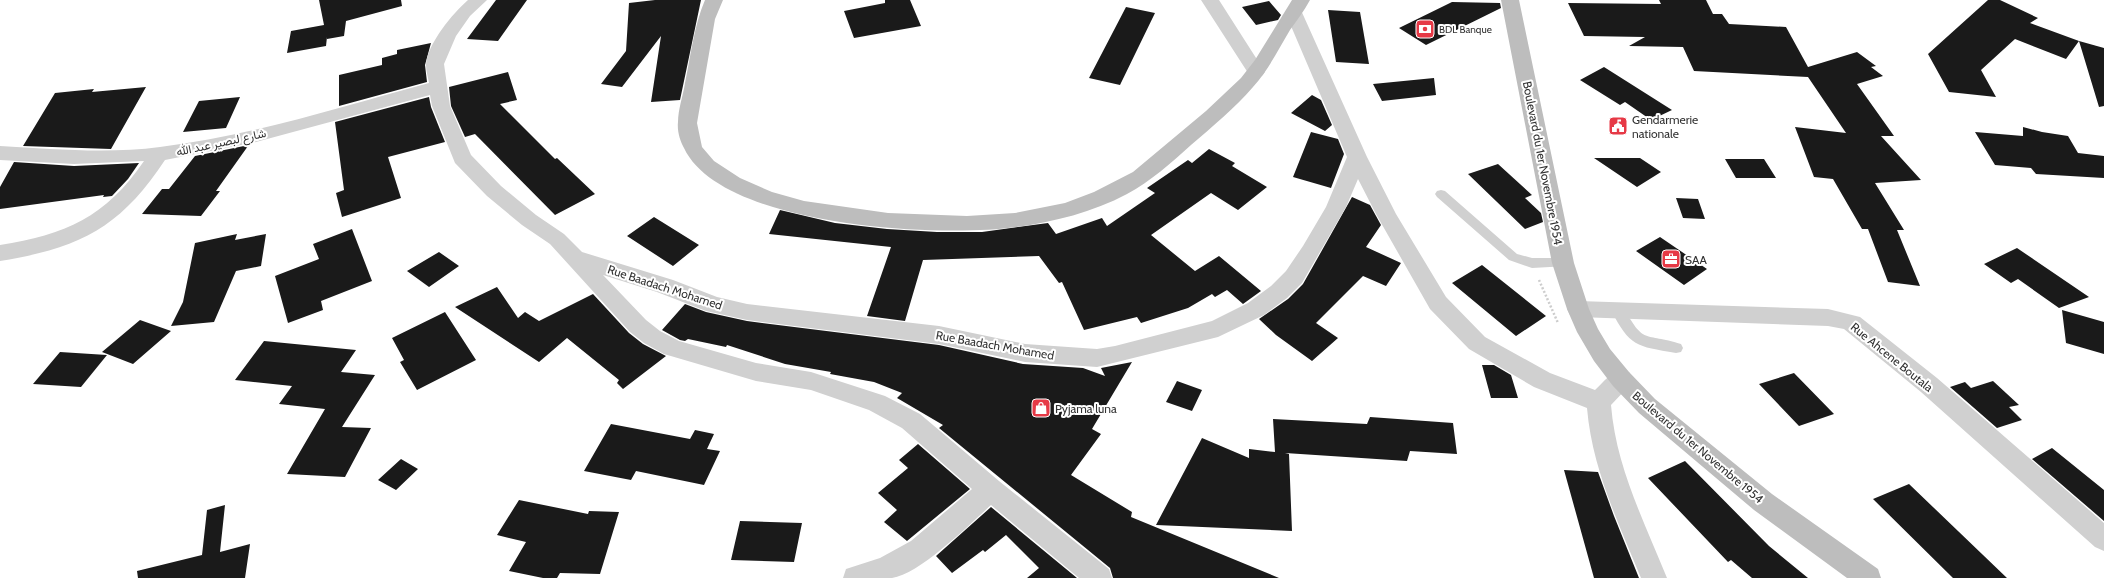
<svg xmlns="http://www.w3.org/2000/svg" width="2104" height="578" viewBox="0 0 2104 578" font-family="Cabin,Vazirmatn,sans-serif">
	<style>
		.building { fill: #1a1a1a }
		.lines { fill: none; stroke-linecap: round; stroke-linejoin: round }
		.path { stroke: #cdcdcd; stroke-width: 2.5; stroke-dasharray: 2 2; stroke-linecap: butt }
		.service { fill: #d0d0d0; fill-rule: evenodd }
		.minor { fill: #d0d0d0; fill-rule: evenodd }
		.secondary { fill: #bdbdbd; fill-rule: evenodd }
		.labels { text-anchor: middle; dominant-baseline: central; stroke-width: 4; stroke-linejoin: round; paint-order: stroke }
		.far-poi-label { font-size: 10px; fill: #333; stroke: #fff; text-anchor: start }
		.poi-label { font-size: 12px; fill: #333; stroke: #fff; text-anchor: start }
		.street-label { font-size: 12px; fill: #333; stroke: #fff }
	</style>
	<rect width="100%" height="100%" fill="#fff"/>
	<!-- building -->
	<path class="building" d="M319,0H401L402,6L346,21L344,36L327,39V37L326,46L287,53L291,31L324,25Z
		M496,0H527L498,41L467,39Z
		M655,0H701L680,100L651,102L661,36L622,87L601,84L626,51L629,3Z
		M885,0H910L921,26L854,38L844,11L885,3Z
		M1659,0H1706L1713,14H1722L1729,24L1786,27L1808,67L1857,52L1876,66L1871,67L1883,76L1857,84L1894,136H1881L1921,180L1875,183L1904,230H1897L1920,286L1888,282L1868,229H1862L1833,179L1814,177L1795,127L1846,133L1808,77L1694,71L1683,47L1629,46L1645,37L1584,36L1568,3L1661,4Z
		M1988,0H2000L2038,18L2030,23L2079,41L2066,59L2015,39L1981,70L1996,97L1949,92L1928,54Z
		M1269,1L1281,15L1278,20L1256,25L1242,7Z
		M1452,2L1500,3L1501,8L1426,45L1399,28Z
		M1126,7L1155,13L1120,85L1089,78Z
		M1328,10L1360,12L1369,64L1336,62Z
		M2079,41L2104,48V106L2099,107Z
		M431,43L425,65L427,82L339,106V75L382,65V58L397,54V50Z
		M1604,67L1672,110L1651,120L1625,102L1620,105L1580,80Z
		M508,72L517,100L500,104L555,159L557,158L595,194L555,215L475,134L465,137L451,106L449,87Z
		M1434,78L1436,95L1382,101L1373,84Z
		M146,87L111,149L23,146L55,93L94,89L92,92Z
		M1312,95L1321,100L1332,125L1325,131L1291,113Z
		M240,97L226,128L183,132L199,101Z
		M429,97L431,107L445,142L388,157L401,198L342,217L336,193L344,190L335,122Z
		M2023,127L2042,132L2068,136L2078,153L2104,156V178L2036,174L2031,168L1995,165L1975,132L2023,136Z
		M1311,132L1338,139L1344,154L1331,188L1293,177Z
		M244,146H248L216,191H220L201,216L142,214L162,189H169L195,156Z
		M1209,149L1235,163L1232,166L1267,187L1238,210L1211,193L1151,235L1195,271L1219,256L1261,291L1243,304L1227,290L1215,297L1212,294L1188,308L1141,323L1137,317L1084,330L1062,282L1059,283L1039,256L923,260L905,321L867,316L891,247L769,234L780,210L835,223L887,229L937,232H982L1048,223L1056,234L1102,218L1107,226L1155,193L1147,188L1188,160L1192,163Z
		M1594,158H1640L1661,172L1637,187Z
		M1725,159H1764L1776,178H1736Z
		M14,162L74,166L139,163L128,179L112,196L103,197L104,195L0,209V187Z
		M1498,164L1532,195L1525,198L1541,213L1543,222L1525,229L1468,174Z
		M1352,197L1370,205L1381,225L1366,247L1401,263L1386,286L1363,276L1316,323L1338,338L1312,361L1276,335L1259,319L1288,299L1303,284Z
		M1676,198L1698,199L1705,219L1683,218Z
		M654,217L699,245L673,266L627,236Z
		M352,229L372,281L321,301L323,310L288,323L275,276L319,259L313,244Z
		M237,234L235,240L266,234L261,266L236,271L214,322L171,326L183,302L195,243Z
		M1660,237L1707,269L1684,285L1636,251Z
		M2017,248L2089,297L2059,308L2018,279L2011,283L1984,264Z
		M439,252L459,266L429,287L407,271Z
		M1482,265L1546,316L1516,336L1452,283Z
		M497,287L518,318L525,312L539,321L593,294L629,333L643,344L666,356L623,389L617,383L619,380L567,338L539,362L455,307Z
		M685,304L706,312L747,321L939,345L1023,364L1083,368L1105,376L1101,368L1132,362L1092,429L1101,434L1071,475L1132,512L1131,517L1279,578H1113L1110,568L939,428L943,425L897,398L902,393L874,382L830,374L831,372L785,364L727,345L726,347L688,339L685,341L680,340L662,330Z
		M2062,310L2104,322V354L2066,343Z
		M445,312L476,360L417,390L400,362L404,360L392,338Z
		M140,320L171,331L133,364L102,352Z
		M264,341L356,350L341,372L375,375L342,427L371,428L345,477L287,474L325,409L279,404L292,386L235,380Z
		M60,352L107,355L81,387L33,384Z
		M1482,365H1494L1511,375L1518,398H1491Z
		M1794,373L1834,414L1799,426L1759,384Z
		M1177,381L1202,390L1192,411L1166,402Z
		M1993,381L2019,405L2009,407L2022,420L1997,428L1950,387L1965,382L1971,388Z
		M1370,417L1453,423L1457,454L1410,451L1407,461L1285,453L1289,454L1292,531L1156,525L1202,438L1249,458V449L1275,452L1273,419L1367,424Z
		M611,424L690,439L695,430L714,434L707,449L720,451L704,485L636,471L631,480L584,471Z
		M918,444L970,489L907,541L884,522L897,510L878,493L908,468L899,460Z
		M2052,448L2104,490V521L2032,459Z
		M401,459L418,469L396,490L378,480Z
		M1685,461L1769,546L1808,578H1752L1731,560L1728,562L1648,478Z
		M1564,470L1598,472L1614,516L1639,578H1594Z
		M1909,484L2007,578H1953L1873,499Z
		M519,500L588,514L589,511L619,512L600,574L560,573L557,578H543L509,571L526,542L497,535Z
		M225,505L220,552L250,544L245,578H138L137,571L202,555L207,510Z
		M991,507L1077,578H1027L1039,568L1006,535L985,552L983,550L952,573L936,556Z
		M740,521L802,523L794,562L731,560Z"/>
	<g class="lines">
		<!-- path -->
		<path class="path" d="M1539,280L1558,323"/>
		<!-- service -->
		<path class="service" d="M1441,190L1445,191L1517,254L1532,258H1563L1568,260L1569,263L1568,266L1532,268L1509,260L1437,197L1435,194L1437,191Z
			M1618,305L1623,306C1644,346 1644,332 1681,344L1683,348L1681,352L1676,353C1636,346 1630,347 1611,310L1613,306Z"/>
		<!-- minor -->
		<path class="minor" d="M468,0H487L470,16L456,36L444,64L450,106L471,155L501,186L536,215L564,234L582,252L673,280L717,297L747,304L939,326L1025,344L1097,349L1115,346L1212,321L1248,303L1271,286L1286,271L1303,246L1326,207L1347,157L1285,12L1288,8L1294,7L1300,8L1367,157L1396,214L1446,297L1485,337L1550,373L1595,390C1606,380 1613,367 1629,372L1633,379L1629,386L1611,405C1616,467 1644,521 1667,578H1641C1618,522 1592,468 1587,408L1534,387L1469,349L1430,309L1376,214L1358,179L1346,207L1302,283L1287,298L1264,315L1218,337L1097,367L1025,362L939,344L747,320L706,311L657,292L603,275L646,320L660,331L679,341L756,363L811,372L885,396L920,414L999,481L1109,569L1112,578H1079L991,505C970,524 920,574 892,578C876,578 859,578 843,578L846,569L880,558L911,541L972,489L902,428L869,410L811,390L756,381L664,354L644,343L630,332L550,244L522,225L487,196L455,163L432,106L430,95L256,142L165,160C120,228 80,248 0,261V245C65,235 106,217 144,161L74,164L0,160V146C52,149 108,154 160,147C251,136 340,107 429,83C428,77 426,71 426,65C427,44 453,13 468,0Z
			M1201,0H1219L1265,72L1262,76L1256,78L1250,76Z
			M1578,301L1828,309L1860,317L1937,378L2104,523V551L2095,547L1921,392L1844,329L1828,326L1578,317L1570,315L1567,309L1570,303Z"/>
		<!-- secondary -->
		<path class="secondary" d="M705,0H723L715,19L697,123L702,147L714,161L740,178L772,192L804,201L888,213L967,216L1015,213L1065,203L1094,192L1133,172L1206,111L1241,78L1255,60L1292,0H1310C1304,11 1297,20 1290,30C1278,50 1269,69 1253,87C1235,108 1213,126 1191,145C1171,163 1151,181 1127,194C1093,212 1054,222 1016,227C940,238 721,227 684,148C680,141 677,131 678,122C678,109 683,96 685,83C691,54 694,26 705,0Z
			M1501,0H1519L1574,263L1589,309L1598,329L1610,349L1629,372L1655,399L1772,494L1878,569L1881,578H1847L1754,510L1639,413L1613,386L1594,361L1577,332L1567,309L1552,263Z"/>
	</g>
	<!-- icons -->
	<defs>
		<g id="bank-square" transform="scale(1)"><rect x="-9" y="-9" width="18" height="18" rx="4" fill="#e63946" stroke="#fff"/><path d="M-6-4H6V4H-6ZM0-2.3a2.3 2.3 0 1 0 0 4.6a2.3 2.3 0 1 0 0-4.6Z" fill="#fff"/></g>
		<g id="civic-square" transform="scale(1)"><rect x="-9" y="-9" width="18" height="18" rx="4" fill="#e63946" stroke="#fff"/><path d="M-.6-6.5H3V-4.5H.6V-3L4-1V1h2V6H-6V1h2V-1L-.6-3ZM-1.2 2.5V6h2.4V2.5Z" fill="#fff"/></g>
		<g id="office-square" transform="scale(1)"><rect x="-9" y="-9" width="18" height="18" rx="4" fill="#e63946" stroke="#fff"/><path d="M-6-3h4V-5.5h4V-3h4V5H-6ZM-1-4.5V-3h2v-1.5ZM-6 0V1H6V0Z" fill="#fff"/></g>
		<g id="shop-square" transform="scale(1)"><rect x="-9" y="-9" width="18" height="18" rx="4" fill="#e63946" stroke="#fff"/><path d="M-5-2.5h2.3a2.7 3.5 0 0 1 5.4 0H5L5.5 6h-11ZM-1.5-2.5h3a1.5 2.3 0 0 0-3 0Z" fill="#fff"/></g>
	</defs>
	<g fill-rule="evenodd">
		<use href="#bank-square" x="1425" y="29"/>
		<use href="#civic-square" x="1618" y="126"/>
		<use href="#office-square" x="1671" y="259"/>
		<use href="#shop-square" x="1041" y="408"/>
	</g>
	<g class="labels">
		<!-- far-poi labels -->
		<g class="far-poi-label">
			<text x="1439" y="29">BDL Banque</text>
		</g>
		<!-- poi labels -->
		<g class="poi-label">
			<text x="1632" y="119">Gendarmerie<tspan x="1632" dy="14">nationale</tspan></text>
			<text x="1685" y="259">SAA</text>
			<text x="1055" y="408">Pyjama luna</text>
		</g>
		<!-- street labels -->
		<g class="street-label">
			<text transform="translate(221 142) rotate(-12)">شارع لبصير عبد الله</text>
			<text transform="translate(1543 163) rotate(79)">Boulevard du 1er Novembre 1954</text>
			<text transform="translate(665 287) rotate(18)">Rue Baadach Mohamed</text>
			<text transform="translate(995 345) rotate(10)">Rue Baadach Mohamed</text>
			<text transform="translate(1892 357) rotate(39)">Rue Ahcene Boutala</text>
			<text transform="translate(1698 447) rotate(40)">Boulevard du 1er Novembre 1954</text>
		</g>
	</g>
</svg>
